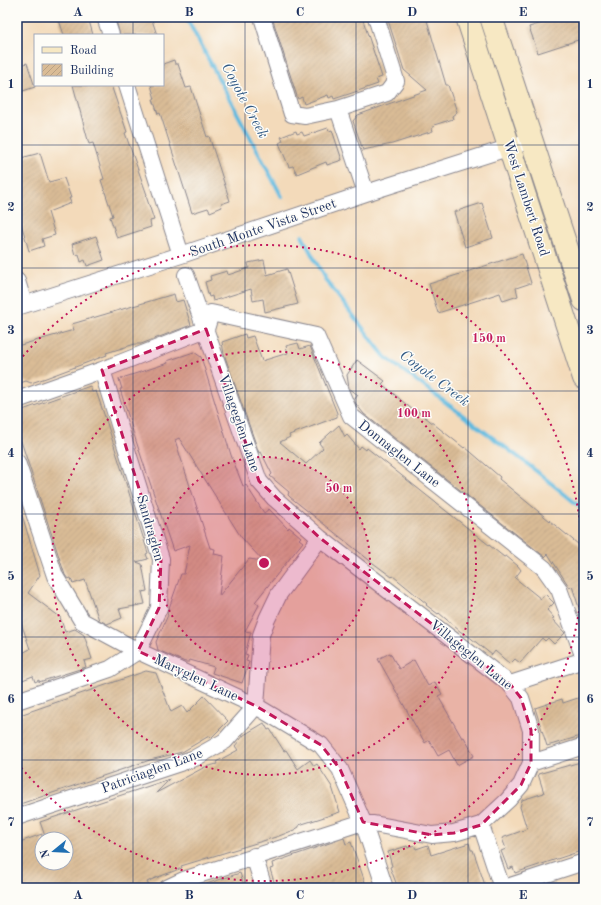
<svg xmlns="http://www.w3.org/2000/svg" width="601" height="905" viewBox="0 0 601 905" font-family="'Old Standard TT',serif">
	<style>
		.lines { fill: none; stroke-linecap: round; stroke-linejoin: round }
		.stream { stroke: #61badf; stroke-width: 4 }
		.building { fill: url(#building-hatch); fill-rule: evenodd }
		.street-casing { stroke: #87848c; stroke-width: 18 }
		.secondary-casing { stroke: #87848c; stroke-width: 24 }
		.street { stroke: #fff; stroke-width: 16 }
		.secondary { stroke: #f7e8c3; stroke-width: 22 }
		.marked { fill: #c2185b; fill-opacity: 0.2; stroke: #c2185b; stroke-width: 3; stroke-dasharray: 8 5; stroke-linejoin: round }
		.grid { fill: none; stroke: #1b2f5e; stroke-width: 1; stroke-opacity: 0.55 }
		.ring { fill: none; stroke: #c2185b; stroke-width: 2; stroke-dasharray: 2 4 }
		.labels { text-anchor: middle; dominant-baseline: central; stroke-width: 3; stroke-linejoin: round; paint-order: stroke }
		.street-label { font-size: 14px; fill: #1b2f5e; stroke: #fdfcf7 }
		.water-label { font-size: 15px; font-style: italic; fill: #305985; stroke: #fdfcf7 }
		.centre { fill: #c2185b; stroke: #fdfcf7; stroke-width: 2 }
		.ring-label { font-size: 12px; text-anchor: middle; font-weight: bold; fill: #c2185b; stroke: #fdfcf7; stroke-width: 3; stroke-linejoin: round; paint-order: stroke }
		.neatline { fill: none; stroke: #1b2f5e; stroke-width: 1.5 }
		.grid-label { font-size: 13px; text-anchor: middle; font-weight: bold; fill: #1b2f5e }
	</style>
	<defs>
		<pattern id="building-hatch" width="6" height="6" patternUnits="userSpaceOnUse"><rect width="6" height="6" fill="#dabc96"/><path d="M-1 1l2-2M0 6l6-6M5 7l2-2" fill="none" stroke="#baa284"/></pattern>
	</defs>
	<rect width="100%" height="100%" fill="#fdfcf7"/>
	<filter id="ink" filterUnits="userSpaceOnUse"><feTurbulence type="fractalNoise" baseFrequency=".025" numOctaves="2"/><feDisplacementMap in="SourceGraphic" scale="8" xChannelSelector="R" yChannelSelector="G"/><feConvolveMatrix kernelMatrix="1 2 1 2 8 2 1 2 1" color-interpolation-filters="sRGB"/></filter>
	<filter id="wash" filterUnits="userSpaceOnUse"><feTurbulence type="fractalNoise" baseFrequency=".012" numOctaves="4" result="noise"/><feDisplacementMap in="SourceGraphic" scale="16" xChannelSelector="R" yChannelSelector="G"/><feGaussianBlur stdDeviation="0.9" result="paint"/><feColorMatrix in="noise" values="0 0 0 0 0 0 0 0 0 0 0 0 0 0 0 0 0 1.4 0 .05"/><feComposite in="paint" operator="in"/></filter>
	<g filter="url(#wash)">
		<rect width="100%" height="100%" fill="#f3daba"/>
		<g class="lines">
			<!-- stream -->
			<path class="stream" d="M186,17L282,197
				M302,236L325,279L385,357L525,462L584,510"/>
		</g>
		<g id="blocks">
			<!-- building -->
			<path class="building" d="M58,17H88L93,35H64Z
				M115,17H151L157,35H120Z
				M272,17H362L382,77L376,79L378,84L349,94L334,99L333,96L329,98L328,95L304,104L302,97L298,99L294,87Z
				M387,17H426L446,85H448L457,112L452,116L453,119L434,125L435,126L432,128L433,131L392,144L363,150L353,121L358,115L427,90L404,70Z
				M551,17H584V38L538,53L529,27L546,22L545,19Z
				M174,60L175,64H178L186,88L191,87L207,137L209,136L230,201L221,204L222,207L210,212L208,208L192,213L160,113L158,114L153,99H155L151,85H163V64Z
				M27,63L35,87L17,93V66Z
				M73,85H111L127,132L125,133L147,195L146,196L154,220L150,221L151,227L117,238L110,217L113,216L101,180L104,179L93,143L89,144Z
				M328,128L329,131L332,130L342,160L327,165L326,162L297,174L293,166L289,167L279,143L283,141L281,137L296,131L297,134L302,132L304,136Z
				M40,153L49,182L64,178L71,198H69L71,203L48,212L55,235L42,239L44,246L29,251L17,209V159Z
				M482,203L493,238L465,247L454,212Z
				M96,236L104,260L87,266L85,260L81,262L79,254L75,255L72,244Z
				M522,254L531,283L516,288L518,296L503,301L500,293L438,313L429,284Z
				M264,260L267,275L287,269L298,304L265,312L263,299L253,301L251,289L213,301L212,296L209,297L205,282L211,280L210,276L227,271L228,275L249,268L248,263Z
				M174,294L176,302L183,300L191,325L141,344H135L106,353L107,355L46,378L31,383L26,381L17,384V346L74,330L72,324Z
				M245,334L246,338L253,336L262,361L288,353L286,346L298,343L300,349L310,346L337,413V417L289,435L290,437L280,442L306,464L323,448L319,443L339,425L345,437L347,435L359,449L361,446L366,450L367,448L504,557L506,556L518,566L521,570L515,578L541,599L545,594L554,603L547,610L554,618L552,619L565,633L554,644L548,638L545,641L542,638L520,663L515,659L510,664L495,651L492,655L467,635L461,632L439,613L438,614L426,605L427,604L393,576L392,577L369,560L290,497L288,495L289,492L270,476L272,474L261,452L259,453L224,354L222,342Z
				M194,352L201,357L231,455L243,486L246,485L264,513L269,509L288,529L289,527L301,537L299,539L303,542L255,602L259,605L245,631L251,632L245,654L248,655L246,661L249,662L242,683L212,673L214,667L190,660L189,662H185L158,650L156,642L168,615L167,614L181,574H184L190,545L173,551L136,441L120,389H122L119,379L168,363L167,361ZM179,438L241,537L263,561L249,559L219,596L224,556L214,554L215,549L210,548L175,440Z
				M357,360L385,381L382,384L414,411L415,409L464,448L465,447L500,477L499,479L584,549V617H582L572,586L570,588L548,554L545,557L364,414L356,404L354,400L358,395L349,388L347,375Z
				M90,386L92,392L96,391L106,420L148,553L146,554L148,559L136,562L142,564L147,591L142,592L145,604L119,609L122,618L107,624L99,620L85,580L73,584L71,578L68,579L65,575L17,429V412Z
				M19,505L40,575L28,593L60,617L65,632L75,629L84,635L92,659L84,661L86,667L39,682V680L35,682L33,676L17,682V656L30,649L17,611V506Z
				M390,653L399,669L414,660L428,686L435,682L442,694L438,696L462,738L464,737L474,756L457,765L449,750L438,756L429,740L425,743L378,659Z
				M146,671L156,673L171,712L182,706L187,713L204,696L228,721L211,738L209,736L182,752L150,760L17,805V716Z
				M584,696V735L547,746L535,708L562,699L563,703Z
				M264,723L268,730L270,729L284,751L286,750L298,769L310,760L314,766L317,764L332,787L340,812L299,825V827L294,830L279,836L181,866L182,868L153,879L147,882L149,886L142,888H17V843L42,834V863H66V839H46L40,822L170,779L156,793L205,767L217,764L216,762L238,750L235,746L244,735Z
				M584,761V850L515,873L513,867L508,869L501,851L506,849L502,838L527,829L520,807L522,800L544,793L538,774Z
				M344,838L346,844L351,842L365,882L362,883L363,888H276L270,869L273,868L272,863Z
				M469,843L471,850H473L486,888H398L390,867L392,866L388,852L407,846L408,848L414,845L416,849L428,845L431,855Z
				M240,873L245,888H200V886Z"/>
		</g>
	</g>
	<g filter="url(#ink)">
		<use href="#blocks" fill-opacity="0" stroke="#87848c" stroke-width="1"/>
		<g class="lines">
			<!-- street casing -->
			<g class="street-casing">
				<path id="street" d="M105,17L111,35
					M262,17L292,114L305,116L338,109L387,93L396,81L376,17
					M127,85L181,255
					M338,109L366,193
					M17,281L24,304
					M17,307L181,255L366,193L520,144
					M17,400L102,370L206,329L211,313L316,336L351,416L544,568L559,589L584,658
					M17,462L55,576L82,621L138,651L256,706L321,745L340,769L363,822L385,888
					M510,684L584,660
					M17,701L110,669L138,651L159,608L161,559L102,370
					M531,763L584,746
					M17,817L195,758L225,741L256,706L261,635L267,619L279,594L320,538
					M481,825L502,888
					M254,856L264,888
					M167,888L186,879L363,822L432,835L454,833L481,825L508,800L521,785L531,763V730L521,698L510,684L320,538L274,498L259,481L186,275
					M504,888L584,862"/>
			</g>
			<!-- secondary casing -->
			<g class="secondary-casing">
				<path id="secondary" d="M467,17L584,378
					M491,17L584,300"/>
			</g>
			<!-- street -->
			<use href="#street" class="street"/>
			<!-- secondary -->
			<use href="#secondary" class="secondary"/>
		</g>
	</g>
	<!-- marked area -->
	<path class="marked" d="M206,329L259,481L320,538L510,684L521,698L531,730V763L521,785L481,825L454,833L432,835L363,822L340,769L321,745L256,706L138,651L159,608L161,559L102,370Z"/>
	<!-- grid -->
	<path class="grid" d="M133,17V35M245,17V888M356,17V888M468,17V888M133,85V888M17,145H584M17,268H584M17,391H584M17,514H584M17,637H584M17,760H584"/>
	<!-- distance rings -->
	<circle cx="264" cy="563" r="106" fill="#c2185b" fill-opacity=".12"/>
	<g class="ring">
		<circle cx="264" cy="563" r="106"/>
		<circle cx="264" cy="563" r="212"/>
		<path d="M19 361A318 318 0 1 1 19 765"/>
	</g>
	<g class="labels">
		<!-- street labels -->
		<g class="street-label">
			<text transform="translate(526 198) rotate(72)">West Lambert Road</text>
			<text transform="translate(263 228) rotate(-19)">South Monte Vista Street</text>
			<text transform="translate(239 423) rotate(71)">Villageglen Lane</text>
			<text transform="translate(399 454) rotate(38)">Donnaglen Lane</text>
			<text transform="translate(150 528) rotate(74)">Sandraglen</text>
			<text transform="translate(471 655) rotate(39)">Villageglen Lane</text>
			<text transform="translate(196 678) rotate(25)">Maryglen Lane</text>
			<text transform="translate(152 771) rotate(-20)">Patriciaglen Lane</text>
		</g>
		<!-- water labels -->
		<g class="water-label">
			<text transform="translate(244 101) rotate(62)">Coyote Creek</text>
			<text transform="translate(434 379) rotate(37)">Coyote Creek</text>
		</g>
	</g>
	<circle cx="264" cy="563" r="6" class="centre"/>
	<g class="ring-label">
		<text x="489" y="342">150 m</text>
		<text x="414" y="417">100 m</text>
		<text x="339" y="492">50 m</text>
	</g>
	<!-- margin -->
	<rect width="601" height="905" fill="none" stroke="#fdfcf7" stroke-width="44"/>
	<!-- legend -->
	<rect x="34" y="34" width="130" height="52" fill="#fdfcf7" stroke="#a3aaba"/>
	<rect x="42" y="47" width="20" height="6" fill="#f7e8c3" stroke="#a3aaba"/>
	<text x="70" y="54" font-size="12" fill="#1b2f5e">Road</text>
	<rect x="42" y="64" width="20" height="12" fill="url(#building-hatch)" stroke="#a3aaba"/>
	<text x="70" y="74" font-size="12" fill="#1b2f5e">Building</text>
	<!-- north arrow -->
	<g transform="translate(54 851) rotate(252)"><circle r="19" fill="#fdfcf7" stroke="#a3aaba"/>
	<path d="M0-3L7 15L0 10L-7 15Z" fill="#1f6fb2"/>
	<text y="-6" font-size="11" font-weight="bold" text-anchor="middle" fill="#1b2f5e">N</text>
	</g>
	<rect x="22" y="22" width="557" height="861" class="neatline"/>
	<g class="grid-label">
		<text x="78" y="16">A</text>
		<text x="189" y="16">B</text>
		<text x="300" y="16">C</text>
		<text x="412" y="16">D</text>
		<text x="523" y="16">E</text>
		<text x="11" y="88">1</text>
		<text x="590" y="88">1</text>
		<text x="11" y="211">2</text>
		<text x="590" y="211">2</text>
		<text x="11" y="334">3</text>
		<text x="590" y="334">3</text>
		<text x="11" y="457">4</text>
		<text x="590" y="457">4</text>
		<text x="11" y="580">5</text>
		<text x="590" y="580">5</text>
		<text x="11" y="703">6</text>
		<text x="590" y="703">6</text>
		<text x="11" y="826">7</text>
		<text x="590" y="826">7</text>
		<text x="78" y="899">A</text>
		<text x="189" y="899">B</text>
		<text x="300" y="899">C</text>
		<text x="412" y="899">D</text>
		<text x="523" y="899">E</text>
	</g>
</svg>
